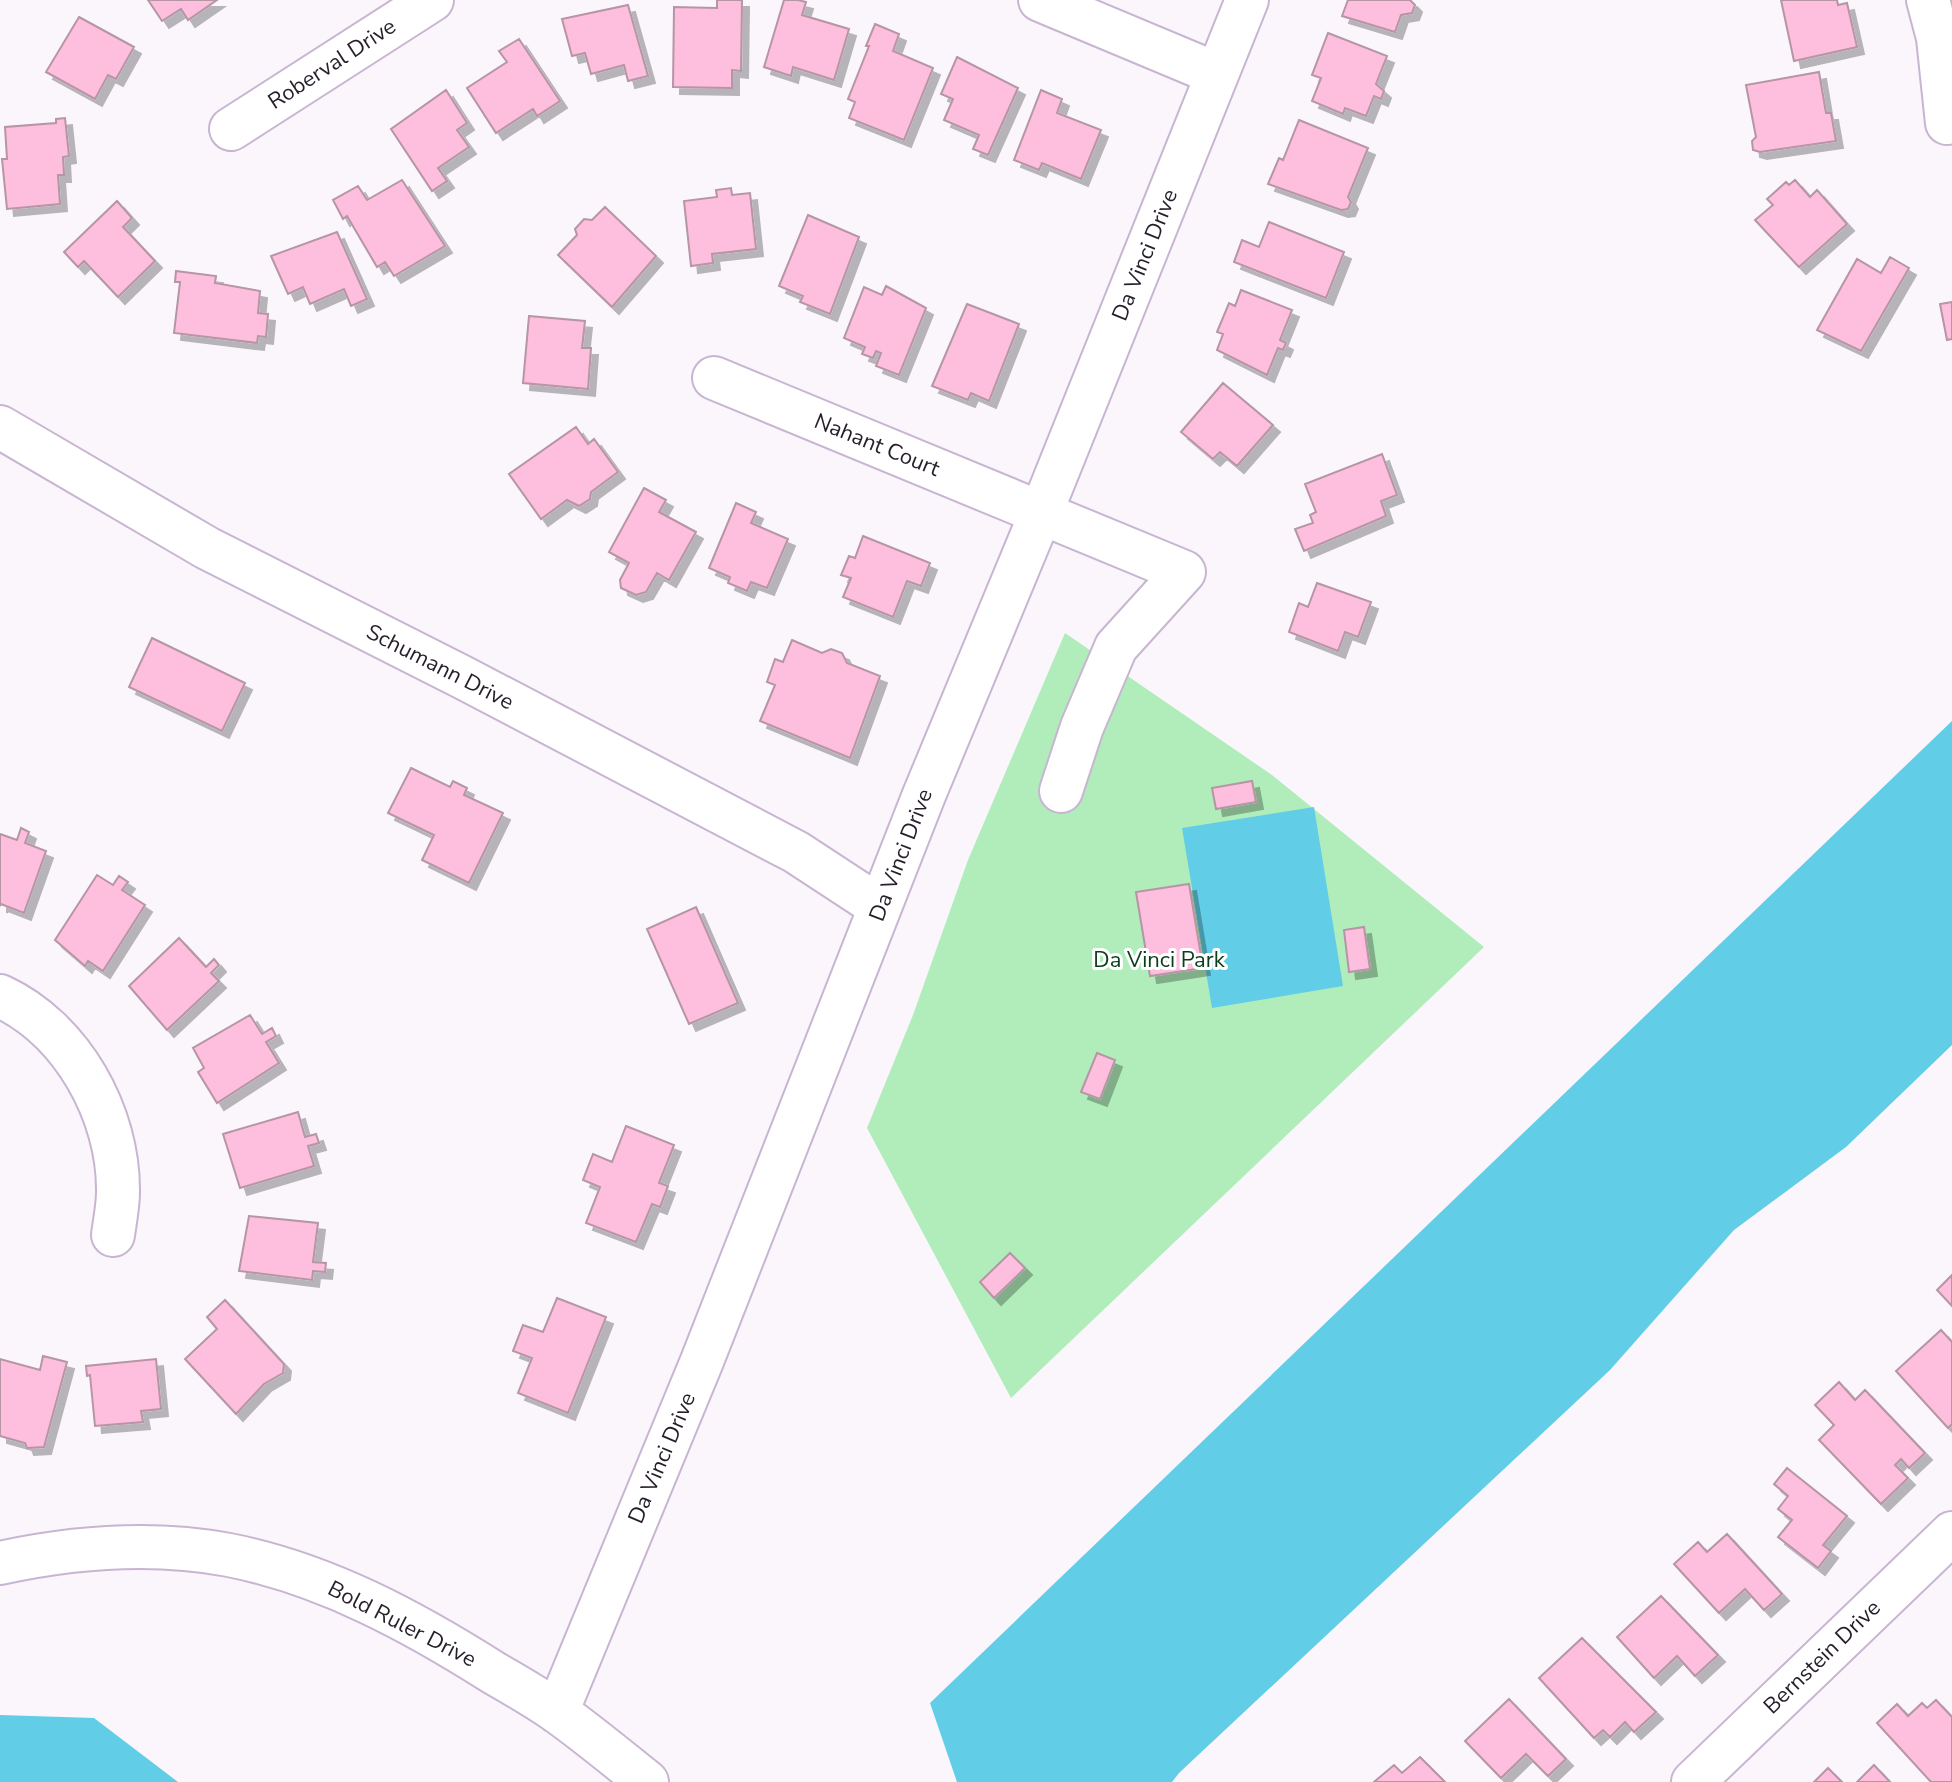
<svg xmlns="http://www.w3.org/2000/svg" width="1952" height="1782" viewBox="0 0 1952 1782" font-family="'Nunito Sans',sans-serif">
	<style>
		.green { fill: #b0edbb }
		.water { fill: #62cde6 }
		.building { fill: #febede; stroke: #b695a5; stroke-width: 2; filter: url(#shadow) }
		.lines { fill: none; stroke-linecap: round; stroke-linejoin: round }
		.minor-casing { stroke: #c8b5d2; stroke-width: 46 }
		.minor { stroke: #fff; stroke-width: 42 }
		.labels { text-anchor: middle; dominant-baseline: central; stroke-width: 6; stroke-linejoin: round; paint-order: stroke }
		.street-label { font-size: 22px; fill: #261f2a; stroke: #fff }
		.park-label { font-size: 22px; fill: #093d1b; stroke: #fff }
	</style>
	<defs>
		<filter id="shadow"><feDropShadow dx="7" dy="7" stdDeviation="0" flood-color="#0004"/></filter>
	</defs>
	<rect width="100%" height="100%" fill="#faf6fc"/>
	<!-- green -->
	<path class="green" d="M1065,633L1272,775L1484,947L1011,1398L867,1128L913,1015L968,860Z"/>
	<!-- water -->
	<path class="water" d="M1952,721V1045L1846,1147L1734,1230L1610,1370L1179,1773L1172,1782H957L930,1703Z
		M1314,807L1343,986L1212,1008L1182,828Z
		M0,1715L94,1718L178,1782H0Z"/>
	<!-- building -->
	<path class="building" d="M148,0H217L188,20L181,9L162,21Z
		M717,0H742L741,71L732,70V88L673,87L674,7L717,8Z
		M784,0H798L806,2L802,15L849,29L834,80L793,67L791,76L764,67Z
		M1348,0H1410L1415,5L1412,13L1401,15L1395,32L1342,16Z
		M1781,0H1837L1838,5L1847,3L1857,47L1794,61Z
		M628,5L648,76L628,81L624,65L591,74L585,53L572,56L562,19Z
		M79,17L134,47L116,79L108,75L95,99L46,72Z
		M875,24L899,34L893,51L933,68L904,140L849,118L855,102L848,99L869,46H866Z
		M1328,33L1387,56L1376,84L1384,91L1381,99L1374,96L1366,116L1345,108L1343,114L1312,101L1321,78L1312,75Z
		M519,39L560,101L537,116L533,109L496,133L467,88L507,62L499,51Z
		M957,57L1018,88L988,155L973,149L979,135L944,120L953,99L941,94Z
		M1819,72L1826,113H1831L1836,141L1760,152L1753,150L1752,141L1756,137L1746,85Z
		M446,90L467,123L457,130L469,147L438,168L447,181L432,191L391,129Z
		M1041,90L1062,99L1057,113L1101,130L1081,179L1042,163L1039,170L1014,160Z
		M65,118L69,156L63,157L64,175H58L60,204L7,209L2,159H7L5,127L56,123V119Z
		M1299,120L1368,148L1348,197L1351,202L1348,209L1341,210L1268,184L1279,158L1283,160Z
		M402,180L445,246L394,276L385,262L377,267L347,216L343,219L333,200L358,186L367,200Z
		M1795,180L1810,197L1817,190L1847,224L1799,267L1755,220L1773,205L1767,199L1786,182L1789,185Z
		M731,188L732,195L750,193L756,249L712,254L713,263L691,266L684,201L717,197L716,190Z
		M117,201L132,218L123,227L155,261L118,297L84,261L78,267L64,252Z
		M605,207L656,256L612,307L558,255L577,235L575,229L584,219L592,220Z
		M808,215L859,237L830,314L800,302L803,296L779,286Z
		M1269,222L1344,252L1326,298L1234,262L1242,240L1259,247Z
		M337,232L367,299L351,306L344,289L310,304L303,287L288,294L271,256Z
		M1890,257L1909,268L1861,351L1817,330L1857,259L1881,273Z
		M176,271L216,276L215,283L260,291L258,313L268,314L266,337L258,336L257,343L174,333L180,282H175Z
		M886,286L926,308L899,375L876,366L881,353L876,351L873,358L862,354L865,347L844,338L864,287L882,295Z
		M1241,290L1292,310L1280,340L1286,343L1283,350L1278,348L1267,375L1217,350L1223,334L1217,332L1229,303L1235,306Z
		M1952,302V339L1947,340L1940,304Z
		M967,304L1019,324L989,401L971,393L968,400L932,386Z
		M529,316L585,321L582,348H591L588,389L523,383Z
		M1223,383L1273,425L1237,466L1220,452L1213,459L1181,432Z
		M576,427L588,444L594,439L618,472L591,492L590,499L579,506L567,500L541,519L509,474Z
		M1382,454L1397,495L1381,501L1386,516L1304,551L1295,529L1313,523L1310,515L1316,512L1305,484Z
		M644,488L666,500L659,512L696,532L669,580L657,573L646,592L636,595L621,588L620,580L629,563L609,552Z
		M736,503L756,512L751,523L788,539L767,588L751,582L747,591L728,583L730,577L709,568Z
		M863,536L930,563L921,586L907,581L893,617L843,597L851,578L841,575L849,556L855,558Z
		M1317,583L1371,602L1358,637L1345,632L1338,651L1289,632L1299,603L1308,607Z
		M152,638L245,683L222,731L129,687Z
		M792,640L822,653L831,649L842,653L847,663L880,676L850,758L760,721L775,685L767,682L775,659L783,662Z
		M411,768L450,787L453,781L467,788L464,795L503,813L469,883L422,860L434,835L388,813Z
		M1252,781L1256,802L1216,809L1212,788Z
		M21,828L29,832L25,843L46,851L24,913L1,904L0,906V834L17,840Z
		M97,875L113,885L119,876L128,882L122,890L145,905L103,971L88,961L85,966L55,940Z
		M1189,884L1203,968L1150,976L1136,892Z
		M696,907L738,1003L689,1024L647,929Z
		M1364,927L1370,969L1349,972L1344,930Z
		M179,938L206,967L214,959L219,965L211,973L219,981L167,1030L129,986Z
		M250,1015L262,1034L272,1028L276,1036L266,1042L279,1063L217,1103L198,1072L204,1068L193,1048Z
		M1097,1053L1115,1060L1100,1099L1081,1092Z
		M298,1112L305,1137L316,1134L319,1143L308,1146L314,1166L240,1188L223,1134Z
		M626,1126L674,1145L659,1183L668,1186L660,1207L652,1204L636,1242L586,1223L600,1187L583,1180L593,1154L612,1162Z
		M249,1216L318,1223L313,1262L326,1263L325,1272L313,1271L312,1280L239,1271Z
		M1010,1253L1025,1268L994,1298L980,1282Z
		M1952,1275V1306L1937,1290Z
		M557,1298L606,1317L568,1413L518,1393L532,1358L513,1351L523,1325L543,1332Z
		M225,1300L284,1364L283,1373L264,1384L236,1414L185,1359L217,1329L207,1317Z
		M1941,1330L1952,1342V1424L1948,1428L1896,1371Z
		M43,1356L67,1362L44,1447L27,1448L25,1443L0,1436V1359L40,1370Z
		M156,1359L161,1409L141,1411L143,1422L95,1426L90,1375L87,1376L86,1366Z
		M1839,1382L1855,1400L1865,1390L1925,1453L1909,1468L1901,1459L1895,1465L1908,1478L1881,1504L1819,1440L1834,1425L1815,1405Z
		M1787,1468L1847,1516L1823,1545L1831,1551L1818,1568L1778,1537L1792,1520L1778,1509L1788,1496L1774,1484Z
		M1727,1534L1782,1594L1764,1610L1745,1589L1719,1613L1674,1564L1698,1542L1707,1552Z
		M1661,1596L1718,1655L1695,1676L1677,1656L1654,1678L1617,1637Z
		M1582,1638L1656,1712L1634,1732L1625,1722L1610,1737L1603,1730L1594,1738L1539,1678Z
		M1509,1699L1566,1759L1548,1776L1526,1754L1501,1778L1465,1741Z
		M1936,1700L1952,1717V1782H1931L1877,1723L1897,1704L1908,1716L1922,1703L1927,1708Z
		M1420,1757L1445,1782H1374L1394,1765L1402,1773Z
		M1874,1765L1890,1782H1857Z
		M1828,1768L1842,1782H1814Z"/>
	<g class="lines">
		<!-- minor casing -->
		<g class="minor-casing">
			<path id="minor" d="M1040,0L1217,74
				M1928,0L1938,38L1947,123
				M231,129L432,0
				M714,378L1184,572L1116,647L1082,727L1061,791
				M0,427L207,548L464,678L796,852L880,907
				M0,996C72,1029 119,1114 118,1192C118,1206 115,1220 113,1235
				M0,1563C74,1547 154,1541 229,1555C325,1574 412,1621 494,1673C515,1685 536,1697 556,1711C587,1733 617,1758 647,1782
				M557,1712L702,1361L924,795L1041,513L1247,0
				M1693,1782L1952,1533"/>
		</g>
		<!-- minor -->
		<use href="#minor" class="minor"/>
	</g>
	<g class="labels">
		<!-- street labels -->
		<g class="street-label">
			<text transform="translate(332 64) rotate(-33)">Roberval Drive</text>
			<text transform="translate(1145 255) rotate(-68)">Da Vinci Drive</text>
			<text transform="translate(877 445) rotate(22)">Nahant Court</text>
			<text transform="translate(440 667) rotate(27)">Schumann Drive</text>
			<text transform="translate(901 855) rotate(-69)">Da Vinci Drive</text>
			<text transform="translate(662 1458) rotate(-67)">Da Vinci Drive</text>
			<text transform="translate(402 1624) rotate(27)">Bold Ruler Drive</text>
			<text transform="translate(1822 1657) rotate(-44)">Bernstein Drive</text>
		</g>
		<!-- park labels -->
		<g class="park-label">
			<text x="1159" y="960">Da Vinci Park</text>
		</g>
	</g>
</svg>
